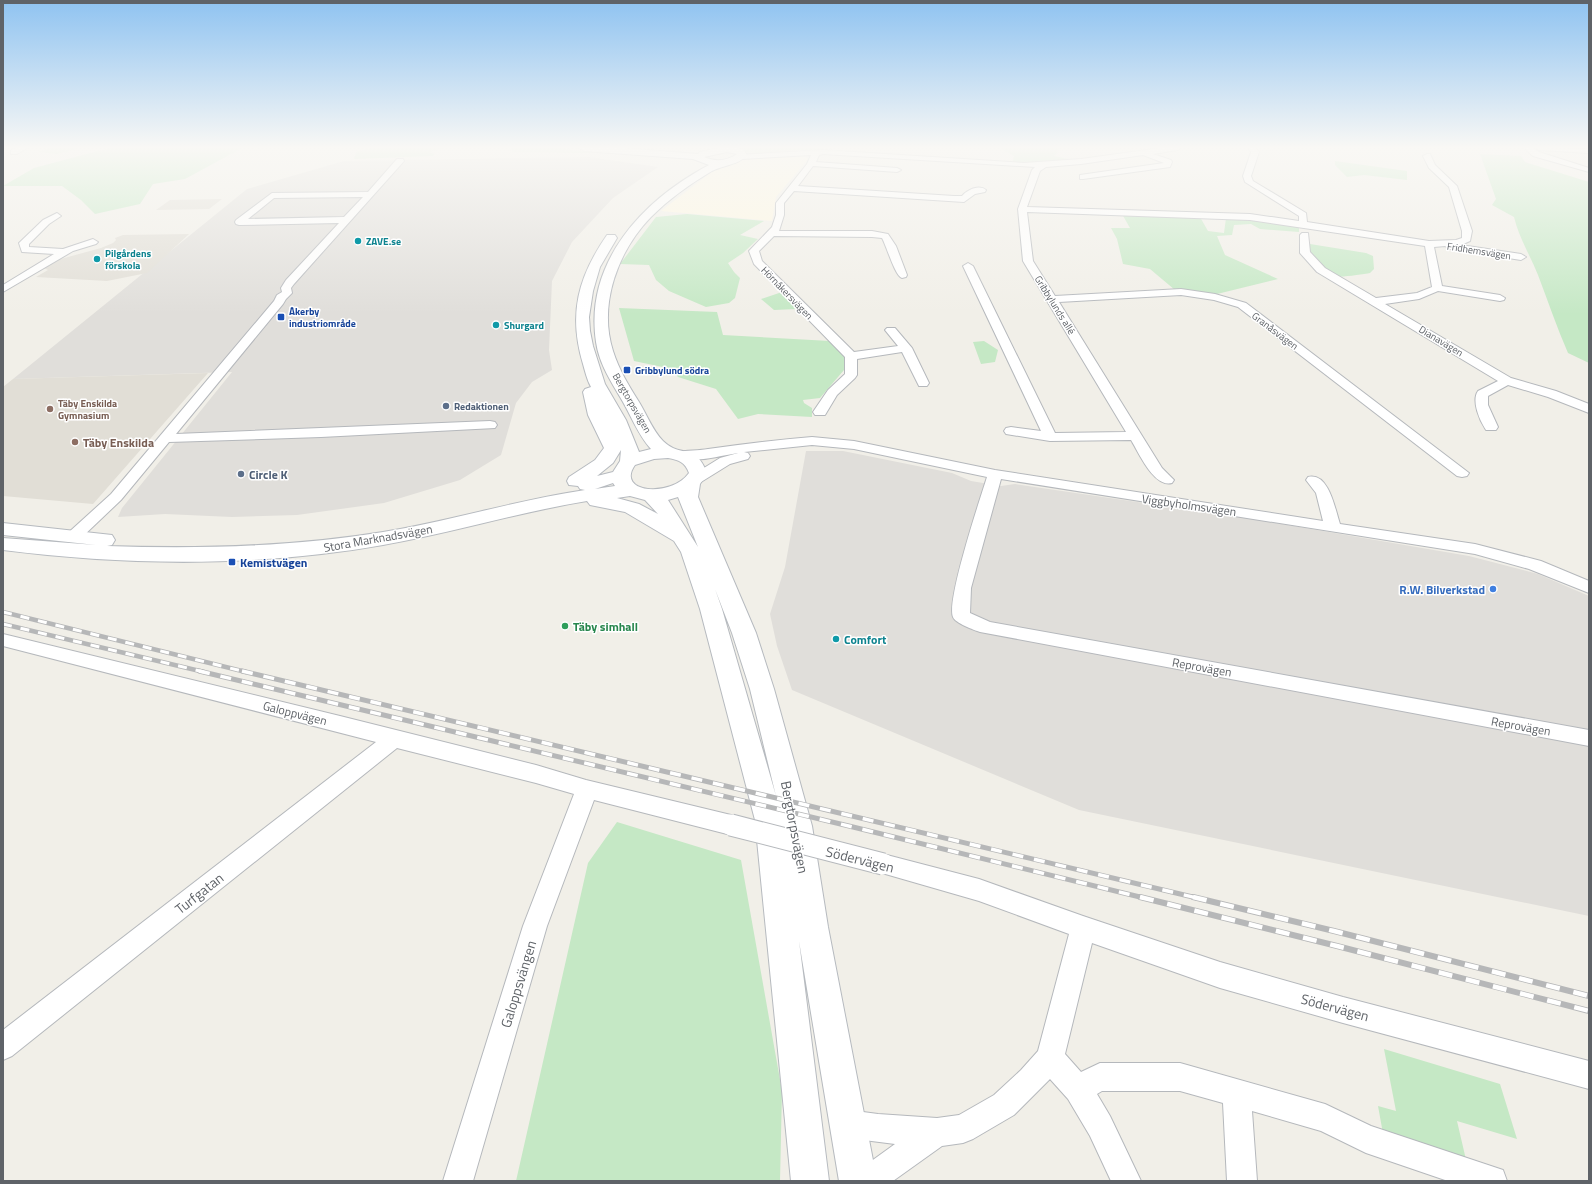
<svg xmlns="http://www.w3.org/2000/svg" width="1592" height="1184" viewBox="0 0 1592 1184" font-family="'Titillium Web',sans-serif">
	<style>
		.commercial { fill: #fef7e0 }
		.industrial { fill: #e0deda }
		.education { fill: #e1ded6 }
		.green { fill: #c5e8c5 }
		.lines { fill: none; stroke-linecap: round; stroke-linejoin: round }
		.street-casing { stroke: #b5b8bc; stroke-width: 2 }
		.secondary-casing { stroke: #b6babf; stroke-width: 2 }
		.street { fill: #fff; fill-rule: evenodd }
		.secondary { fill: #fff; fill-rule: evenodd }
		.rail-far2-casing { stroke: #b6b7b8; stroke-width: 4.5 }
		.rail-far1-casing { stroke: #b6b7b8; stroke-width: 5 }
		.rail-casing { stroke: #b6b7b8; stroke-width: 6 }
		.rail-far2 { stroke: #fff; stroke-width: 3; stroke-dasharray: 9; stroke-linecap: butt }
		.rail-far1 { stroke: #fff; stroke-width: 3.5; stroke-dasharray: 11; stroke-linecap: butt }
		.rail { stroke: #fff; stroke-width: 4.5; stroke-dasharray: 14; stroke-linecap: butt }
		.street-bridge-casing { stroke: #b5b8bc; stroke-width: 23; stroke-linecap: butt }
		.street-bridge { stroke: #fff; stroke-width: 21 }
		.culture-dot { fill: #0f9aa8; stroke: #fff; stroke-width: 1.5 }
		.transit-dot { fill: #1a4fb4; stroke: #fff; stroke-width: 1.5 }
		.service-dot { fill: #5c6f8a; stroke: #fff; stroke-width: 1.5 }
		.education-dot { fill: #8d6e63; stroke: #fff; stroke-width: 1.5 }
		.shop-dot { fill: #3f7fe0; stroke: #fff; stroke-width: 1.5 }
		.leisure-dot { fill: #2e9e5b; stroke: #fff; stroke-width: 1.5 }
		.labels { text-anchor: middle; dominant-baseline: central; stroke-width: 3; stroke-linejoin: round; paint-order: stroke }
		.far-culture-label { font-size: 10px; font-weight: bold; fill: #0d838f; stroke: #fff; text-anchor: start }
		.far-street-label { font-size: 10px; fill: #5f6368; stroke: #fff }
		.far-transit-label { font-size: 10px; font-weight: bold; fill: #164399; stroke: #fff; text-anchor: start }
		.far-education-label { font-size: 10px; font-weight: bold; fill: #785e54; stroke: #fff; text-anchor: start }
		.far-service-label { font-size: 10px; font-weight: bold; fill: #4e5e75; stroke: #fff; text-anchor: start }
		.education-label { font-size: 12px; font-weight: bold; fill: #785e54; stroke: #fff; text-anchor: start }
		.service-label { font-size: 12px; font-weight: bold; fill: #4e5e75; stroke: #fff; text-anchor: start }
		.street-label { font-size: 12px; fill: #5f6368; stroke: #fff }
		.transit-label { font-size: 12px; font-weight: bold; fill: #164399; stroke: #fff; text-anchor: start }
		.shop-label { font-size: 12px; font-weight: bold; fill: #366cbe; stroke: #fff; text-anchor: end }
		.leisure-label { font-size: 12px; font-weight: bold; fill: #27864d; stroke: #fff; text-anchor: start }
		.culture-label { font-size: 12px; font-weight: bold; fill: #0d838f; stroke: #fff; text-anchor: start }
		.near-street-label { font-size: 14px; fill: #5f6368; stroke: #fff }
	</style>
	<rect width="100%" height="100%" fill="#f1efe8"/>
	<!-- commercial -->
	<path class="commercial" d="M800,154L808,159L776,197L772,221L661,211L717,168L749,158Z"/>
	<!-- industrial -->
	<path class="industrial" d="M589,157L658,167L613,198L572,242L552,281L549,350L552,370L532,382L516,403L501,455L460,480L384,503L297,515L232,517L165,514L118,517L122,508L232,372L13,379L247,189L344,161Z
		M806,451H843L952,473L971,481L1001,486L1015,484L1253,519L1469,556L1538,574L1589,596V916L1079,810L792,690L777,646L770,614L785,567Z"/>
	<!-- education -->
	<path class="education" d="M222,199L209,209L156,210L170,200Z
		M189,234L147,273L107,281L36,277L48,270L44,268L57,260L101,248L113,243L116,240L115,238L123,235Z
		M208,373L93,504L3,496V387L13,379Z"/>
	<!-- green -->
	<path class="green" d="M49,148H80L57,154L39,152Z
		M109,148H242L185,179L153,184L140,204L95,214L81,200L62,186H3L34,168Z
		M370,148H444L429,152L435,154L432,156L354,159L356,152Z
		M512,148H561L593,153L512,152Z
		M746,148H825L823,150H798L761,153L746,152L744,150Z
		M1000,148H1061L1054,156L1074,160L1054,163L1012,164L1014,156Z
		M1480,154L1521,156L1525,162L1589,182V363L1568,353C1557,328 1548,301 1538,275C1530,255 1519,238 1514,217L1492,205L1496,199Z
		M1335,161L1407,171V180L1364,175L1347,177L1335,165Z
		M687,214L764,221L740,235L758,239L743,253L728,263L734,272L740,278L735,298L729,303L706,307L669,291L656,280L649,265L620,264L656,217Z
		M1122,214L1200,217L1208,231L1224,233L1226,218L1299,225V232L1260,229L1251,224L1234,225L1232,235L1217,236L1225,255L1278,279L1217,294L1175,290L1150,269L1123,264L1117,239L1111,228H1130Z
		M1310,244L1366,253L1373,256L1374,269L1370,273C1363,274 1341,278 1335,276C1327,274 1311,255 1308,247Z
		M782,292L797,309L774,310L761,299Z
		M619,308L717,312L723,335L830,341L846,357L844,370L820,398L803,400L804,403L812,408V417L758,414L738,419L716,389L678,377L672,369L634,361Z
		M984,341L998,350L995,362L981,364L973,342Z
		M617,822L741,860L782,1091L780,1181H516L588,863Z
		M1384,1049L1500,1084L1517,1139L1457,1121L1467,1164L1384,1139L1378,1106L1396,1111Z"/>
	<g class="lines">
		<!-- street casing -->
		<g class="street-casing">
			<path id="street" d="M17,148H27L17,154H11V150Z
				M1161,148H1181L1177,150L1153,154L1171,160L1172,162L1170,167L1083,179H1080V175L1164,163L1143,155L1081,164L1046,167L1040,171L1027,207L1250,214L1299,221V216L1245,182L1243,176L1251,152L1248,148H1256L1259,152L1251,176L1253,181L1306,213L1307,222L1429,241L1456,240L1462,238V231L1449,187L1429,168L1423,156L1427,154H1430L1435,165L1457,186L1472,231L1470,241L1461,245L1521,254L1526,257L1521,260L1450,249L1445,246L1434,247L1442,286L1500,295L1505,298L1504,300L1500,301L1438,291L1419,299L1385,304L1511,378L1556,391L1589,404V413L1548,397L1508,385L1488,396V405L1498,427L1496,430H1486C1480,421 1471,401 1478,391L1498,381L1317,272L1300,253V235L1302,233H1308L1310,252L1325,268L1376,298L1417,293L1432,287L1425,246L1250,220L1027,212L1033,261L1055,296L1181,289L1215,294L1246,303L1469,473L1467,476L1462,477L1457,476L1238,307L1214,300L1181,295L1059,302L1162,468L1174,480L1172,483C1154,488 1139,453 1131,440L1050,441L1006,434L1004,431L1006,428L1011,427L1041,431L963,266L968,263L973,266L1055,433L1126,432L1023,261L1018,209L1032,170L1035,167L823,154L819,155L816,162L897,168L901,170L897,172L813,166L798,186L954,196H962C967,190 979,184 986,190L985,192L975,194L964,202L794,191L784,203V215L779,231H872L888,234L896,246L907,275L906,277L902,278C895,276 887,247 882,238L872,237L774,236L759,251L762,261L854,352L898,346L885,330L887,328H895L912,348L929,383L927,386H919L902,352L857,359V375L855,378L837,395L825,415H815L813,412L828,390L845,374V357L754,264L749,251L772,227L776,215V203L807,164L811,155L741,159H738V155L823,150L1024,163L1081,159Z
				M1524,148H1533L1539,152L1589,168V172L1533,156Z
				M1536,148L1589,149V153L1540,150Z
				M397,159H403L404,161L294,284L291,288L292,293L286,299L283,304L176,434L490,421L495,422L497,425L495,428L321,437L169,442L121,500L80,539L74,541L68,539L66,536L68,533L111,494L274,301L277,295L282,292L281,288L286,280L339,223L239,225L236,224L235,222L236,220L272,193L368,192ZM363,197L344,217L248,219L274,198Z
				M57,213L61,216L49,224L29,244V247L63,249L93,239L98,242L96,244L73,251L3,292V285L54,254L22,252L19,243L43,220Z
				M812,437L854,441L995,470L1323,521L1316,493L1306,480L1308,477C1329,472 1335,509 1340,524L1475,544L1541,561L1589,581V593L1529,569L1475,554L1001,479L971,588L970,613L990,622L1589,730V746L980,632C974,630 955,623 953,617C946,601 980,499 987,477L854,449L812,445L744,452L748,453L750,456L748,459L730,464L701,482L696,483L691,482L689,479L691,476L720,458L738,453C719,456 696,463 677,458L675,455L677,452C687,450 698,451 708,449C743,444 777,440 812,437Z
				M3,634L340,716L536,765L586,780L731,815L739,818L742,825L739,832L731,835L594,800L547,926L473,1181H443L523,926L574,794L536,783L397,748L12,1056L3,1060V1030L376,742L3,646Z
				M883,854L979,879L1083,916L1220,962L1343,997L1589,1061V1089L1343,1023L1220,988L1092,943L1065,1054L1081,1072L1100,1063H1180L1325,1104L1371,1126L1503,1170L1507,1181H1448L1366,1153L1321,1131L1252,1111L1257,1181H1227L1223,1103L1180,1091H1102L1097,1094L1110,1116L1141,1181H1111L1090,1136L1068,1099L1050,1079L1014,1115L973,1139L963,1143L942,1146L893,1181H855L859,1170L895,1144L848,1138L838,1134L834,1124L838,1114L848,1110L878,1114L937,1118L959,1115L994,1095L1021,1070L1038,1051L1069,934L979,901L875,871L872,864L875,857Z"/>
		</g>
		<!-- secondary casing -->
		<g class="secondary-casing">
			<path id="secondary" d="M579,148H623L698,154L700,152C713,149 729,145 743,149L747,155C739,165 723,165 712,171C690,184 669,199 651,217C618,251 598,304 613,351C619,370 629,386 639,402C647,415 653,431 663,441C680,458 696,443 707,473L700,484L698,497L756,633L774,689L812,826L828,927L877,1181H839L799,941L829,1181H791L755,820L700,609L681,552L674,541L625,512L590,505L587,501C519,512 452,533 383,545C259,567 128,566 3,550V538L96,545L3,535V523L112,535L115,540L112,545L107,546C199,549 292,547 383,532C451,521 517,500 585,490L580,489L578,486L569,485L567,481L569,477L595,460L604,448L588,415L583,392L585,389L591,387C587,380 585,371 583,364C568,314 578,277 607,235H615L617,238L600,267L593,291L589,317L590,331L593,346L605,384L626,420L639,452L651,449C639,436 632,418 623,402C612,383 599,364 596,342C584,262 643,200 709,165L693,159L584,151ZM727,152L737,154C727,161 715,162 704,157ZM621,450L620,461L613,472L597,476L613,463ZM668,458C679,460 685,462 689,473C671,498 615,493 635,465L654,459ZM613,483L615,486L595,489ZM630,496L645,500L658,514L639,504L617,498ZM678,497L698,547L668,500ZM715,589L732,633L750,689L776,796L722,609Z"/>
		</g>
		<!-- street -->
		<use href="#street" class="street"/>
		<!-- secondary -->
		<use href="#secondary" class="secondary"/>
		<!-- rail-far2 casing -->
		<g class="rail-far2-casing">
			<path id="rail-far2" d="M3,612L246,672
				M3,624L204,672"/>
		</g>
		<!-- rail-far1 casing -->
		<g class="rail-far1-casing">
			<path id="rail-far1" d="M199,671L853,827L1144,898
				M242,671L1197,898"/>
		</g>
		<!-- rail casing -->
		<g class="rail-casing">
			<path id="rail" d="M1140,897L1337,946L1589,1011
				M1193,897L1334,931L1589,996"/>
		</g>
		<!-- rail-far2 -->
		<use href="#rail-far2" class="rail-far2"/>
		<!-- rail-far1 -->
		<use href="#rail-far1" class="rail-far1"/>
		<!-- rail -->
		<use href="#rail" class="rail"/>
		<!-- street-bridge casing -->
		<g class="street-bridge-casing">
			<path id="street-bridge" d="M731,825L883,864"/>
		</g>
		<!-- street-bridge -->
		<use href="#street-bridge" class="street-bridge"/>
	</g>
	<!-- sky -->
	<linearGradient id="sky" x2="0" y2="1"><stop stop-color="#8fc3f1"/><stop offset="0.47" stop-color="#f9f8f5"/><stop offset="1" stop-color="#f9f8f5" stop-opacity="0"/></linearGradient>
	<rect width="1592" height="314" fill="url(#sky)"/>
	<!-- markers -->
	<g class="culture-dot">
		<circle cx="358" cy="241" r="4"/>
		<circle cx="97" cy="259" r="4"/>
		<circle cx="496" cy="325" r="4"/>
		<circle cx="836" cy="639" r="4"/>
	</g>
	<g class="transit-dot">
		<rect x="277" y="313" width="8" height="8" rx="2"/>
		<rect x="623" y="366" width="8" height="8" rx="2"/>
		<rect x="228" y="558" width="8" height="8" rx="2"/>
	</g>
	<g class="service-dot">
		<circle cx="446" cy="406" r="4"/>
		<circle cx="241" cy="474" r="4"/>
	</g>
	<g class="education-dot">
		<circle cx="50" cy="409" r="4"/>
		<circle cx="75" cy="442" r="4"/>
	</g>
	<circle class="shop-dot" cx="1493" cy="589" r="4"/>
	<circle class="leisure-dot" cx="565" cy="626" r="4"/>
	<g class="labels">
		<!-- far-culture labels -->
		<g class="far-culture-label">
			<text x="366" y="241">ZAVE.se</text>
			<text x="105" y="253">Pilgårdens<tspan x="105" dy="12">förskola</tspan></text>
			<text x="504" y="325">Shurgard</text>
		</g>
		<!-- far-street labels -->
		<g class="far-street-label">
			<text transform="translate(1479 251) rotate(9)">Fridhemsvägen</text>
			<text transform="translate(787 293) rotate(46)">Hörnåkersvägen</text>
			<text transform="translate(1055 305) rotate(58)">Gribbylunds allé</text>
			<text transform="translate(1275 331) rotate(37)">Granåsvägen</text>
			<text transform="translate(1441 341) rotate(31)">Dianavägen</text>
			<text transform="translate(632 403) rotate(60)">Bergtorpsvägen</text>
		</g>
		<!-- far-transit labels -->
		<g class="far-transit-label">
			<text x="289" y="311">Åkerby<tspan x="289" dy="12">industriområde</tspan></text>
			<text x="635" y="370">Gribbylund södra</text>
		</g>
		<!-- far-education labels -->
		<g class="far-education-label">
			<text x="58" y="403">Täby Enskilda<tspan x="58" dy="12">Gymnasium</tspan></text>
		</g>
		<!-- far-service labels -->
		<g class="far-service-label">
			<text x="454" y="406">Redaktionen</text>
		</g>
		<!-- education labels -->
		<g class="education-label">
			<text x="83" y="442">Täby Enskilda</text>
		</g>
		<!-- service labels -->
		<g class="service-label">
			<text x="249" y="474">Circle K</text>
		</g>
		<!-- street labels -->
		<g class="street-label">
			<text transform="translate(1189 505) rotate(8)">Viggbyholmsvägen</text>
			<text transform="translate(378 538) rotate(-10)">Stora Marknadsvägen</text>
			<text transform="translate(1202 667) rotate(10)">Reprovägen</text>
			<text transform="translate(295 713) rotate(14)">Galoppvägen</text>
			<text transform="translate(1521 726) rotate(10)">Reprovägen</text>
		</g>
		<!-- transit labels -->
		<g class="transit-label">
			<text x="240" y="562">Kemistvägen</text>
		</g>
		<!-- shop labels -->
		<g class="shop-label">
			<text x="1485" y="589">R.W. Bilverkstad</text>
		</g>
		<!-- leisure labels -->
		<g class="leisure-label">
			<text x="573" y="626">Täby simhall</text>
		</g>
		<!-- culture labels -->
		<g class="culture-label">
			<text x="844" y="639">Comfort</text>
		</g>
		<!-- near-street labels -->
		<g class="near-street-label">
			<text transform="translate(795 827) rotate(79)">Bergtorpsvägen</text>
			<text transform="translate(860 859) rotate(14)">Södervägen</text>
			<text transform="translate(199 893) rotate(-38)">Turfgatan</text>
			<text transform="translate(518 984) rotate(-73)">Galoppsvängen</text>
			<text transform="translate(1335 1007) rotate(15)">Södervägen</text>
		</g>
	</g>
	<!-- border -->
	<rect width="1592" height="1184" fill="none" stroke="#5f6368" stroke-width="8"/>
</svg>
